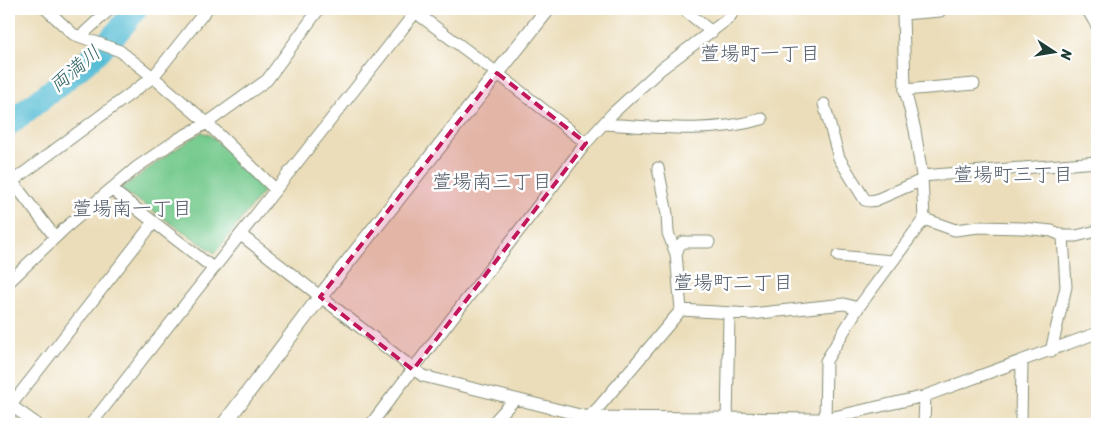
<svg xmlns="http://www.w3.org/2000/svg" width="1106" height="433" viewBox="0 0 1106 433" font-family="Sriracha,'Klee One',sans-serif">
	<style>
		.green { fill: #76ca8e; stroke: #4a8461 }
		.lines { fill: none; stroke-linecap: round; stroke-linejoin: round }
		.river { stroke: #57bdd5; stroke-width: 24 }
		.minor-casing { stroke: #858d76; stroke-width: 13 }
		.tertiary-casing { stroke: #858d76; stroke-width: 16 }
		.minor { stroke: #fff; stroke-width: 11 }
		.tertiary { stroke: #fff; stroke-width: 14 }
		.marked { fill: #c2185b; fill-opacity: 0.2; stroke: #c2185b; stroke-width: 4; stroke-dasharray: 10 6; stroke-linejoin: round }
		.labels { text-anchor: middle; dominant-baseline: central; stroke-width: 5; stroke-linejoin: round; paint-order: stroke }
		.neighbourhood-label { font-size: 20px; fill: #57616e; stroke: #fff }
		.water-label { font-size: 20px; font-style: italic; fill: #306364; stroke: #fff }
	</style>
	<rect width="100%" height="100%" fill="#fff"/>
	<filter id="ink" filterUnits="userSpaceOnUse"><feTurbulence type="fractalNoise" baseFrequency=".02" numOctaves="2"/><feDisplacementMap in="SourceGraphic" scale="10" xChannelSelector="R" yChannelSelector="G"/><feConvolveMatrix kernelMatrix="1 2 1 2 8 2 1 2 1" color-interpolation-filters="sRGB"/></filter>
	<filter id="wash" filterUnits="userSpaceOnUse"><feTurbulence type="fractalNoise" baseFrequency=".0096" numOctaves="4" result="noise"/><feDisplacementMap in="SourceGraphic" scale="20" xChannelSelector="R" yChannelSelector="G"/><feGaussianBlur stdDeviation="1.12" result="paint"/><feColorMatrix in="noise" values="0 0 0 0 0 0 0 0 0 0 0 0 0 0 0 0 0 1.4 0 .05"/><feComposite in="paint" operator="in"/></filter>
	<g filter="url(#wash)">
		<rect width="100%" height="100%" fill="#ebddb9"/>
		<!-- green -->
		<path class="green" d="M202,132L210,135L265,189L215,253L121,189L170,153Z"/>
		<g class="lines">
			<!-- river -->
			<path class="river" d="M9,124C50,91 106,53 135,9"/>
		</g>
	</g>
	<g filter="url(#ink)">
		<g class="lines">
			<!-- minor casing -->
			<g class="minor-casing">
				<path id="minor" d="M46,9L73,34L120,51L153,77L207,123L276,190
					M411,9L497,73L586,143
					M683,9L712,32
					M1087,9L1097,26
					M903,14L940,11V9
					M81,36L110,9
					M905,90L974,84
					M824,104L839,158L865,200L870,201L876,200L922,180
					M603,124C656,127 710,134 762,119
					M658,168L667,214L668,233L676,254L681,310
					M922,176L1097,162
					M9,177L55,237
					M9,184L153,77L207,9
					M111,189L213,268
					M924,219L955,230L979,227L1022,228L1052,231L1063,236H1076L1097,231
					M241,235L423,376L588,417L825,419L925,396L1097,333
					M676,254L679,246L683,242H709
					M838,256L892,261
					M9,282L64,229L137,167L178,139L207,123L267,80L319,9
					M1051,351L1066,287L1063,236
					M9,404L37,424
					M11,405L154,222
					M91,424L418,9
					M371,424L586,143L613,113L661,69L729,18L735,9
					M492,424L515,399
					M581,424L598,408L681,310L751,314L844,304L858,308
					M727,424L729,314
					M825,424L826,361L858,308L924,219L922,176L915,130L905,90L903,14L900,9
					M924,424L925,396
					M1021,424L1022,361"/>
			</g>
			<!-- tertiary casing -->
			<g class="tertiary-casing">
				<path id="tertiary" d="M224,424L320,297L548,9"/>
			</g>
			<!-- minor -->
			<use href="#minor" class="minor"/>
			<!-- tertiary -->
			<use href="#tertiary" class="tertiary"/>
		</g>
	</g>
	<!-- marked area -->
	<path class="marked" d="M497,73L586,143L413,370L320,297Z"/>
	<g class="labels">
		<!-- neighbourhood labels -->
		<g class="neighbourhood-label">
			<text x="760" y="53">萱場町一丁目</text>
			<text x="1013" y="174">萱場町三丁目</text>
			<text x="492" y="181">萱場南三丁目</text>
			<text x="132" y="208">萱場南一丁目</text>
			<text x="733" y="282">萱場町二丁目</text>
		</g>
		<!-- water labels -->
		<g class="water-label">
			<text transform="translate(75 69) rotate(-40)">両満川</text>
		</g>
	</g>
	<!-- margin -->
	<rect width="1106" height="433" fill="none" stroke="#fff" stroke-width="30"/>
	<!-- north arrow -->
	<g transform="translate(1054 52) rotate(102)" stroke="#ffffff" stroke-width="4" paint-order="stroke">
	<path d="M0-4L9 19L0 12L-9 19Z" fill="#1f3d34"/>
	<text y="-8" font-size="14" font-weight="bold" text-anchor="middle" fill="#1f3d34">N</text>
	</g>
</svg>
